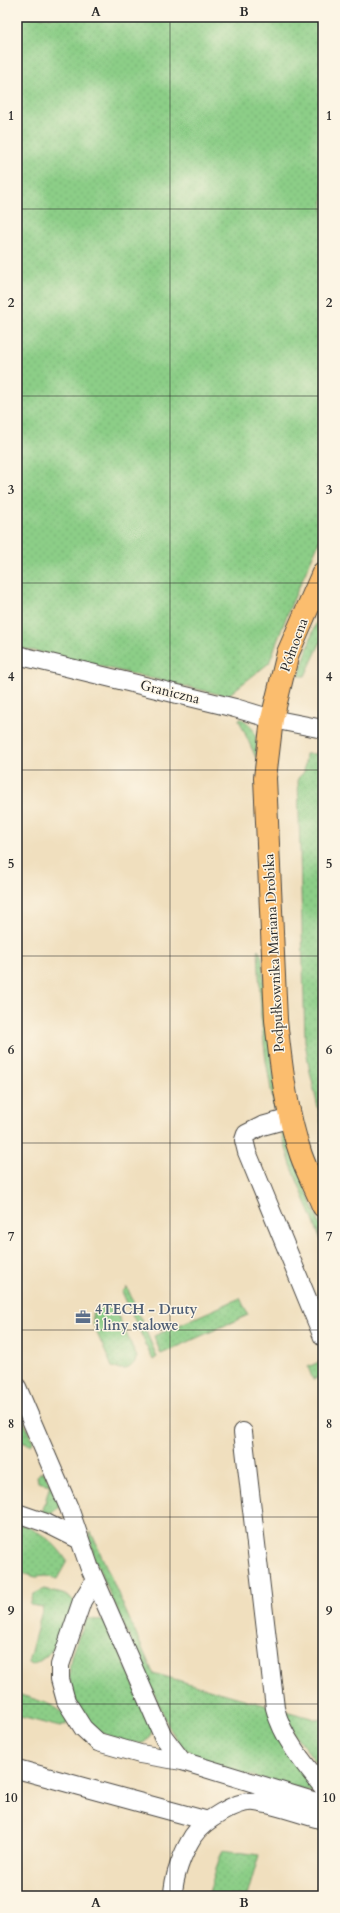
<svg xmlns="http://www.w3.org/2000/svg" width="340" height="1913" viewBox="0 0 340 1913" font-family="Cardo,serif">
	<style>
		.green { fill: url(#green-dots); stroke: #5c7c59 }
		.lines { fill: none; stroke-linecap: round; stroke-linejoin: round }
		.minor-casing { stroke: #494641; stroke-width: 20 }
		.major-casing { stroke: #494641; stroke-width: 24 }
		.minor { stroke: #fff; stroke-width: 18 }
		.major { stroke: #fbbd6e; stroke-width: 22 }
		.grid { fill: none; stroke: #2b2b2b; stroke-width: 1; stroke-opacity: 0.55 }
		.labels { text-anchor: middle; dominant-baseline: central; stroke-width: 3; stroke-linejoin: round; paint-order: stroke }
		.street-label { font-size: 14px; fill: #2b2b2b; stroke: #fcf5e5 }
		.service-label { font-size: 14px; font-weight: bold; fill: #4e5e75; stroke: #fcf5e5; text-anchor: start }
		.neatline { fill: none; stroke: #2b2b2b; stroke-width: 1.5 }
		.grid-label { font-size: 13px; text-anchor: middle; font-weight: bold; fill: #2b2b2b }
	</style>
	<defs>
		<pattern id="green-dots" width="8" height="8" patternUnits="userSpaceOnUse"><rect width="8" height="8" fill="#8cce87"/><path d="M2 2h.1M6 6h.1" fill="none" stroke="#79b175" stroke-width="1.8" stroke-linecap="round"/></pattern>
	</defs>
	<rect width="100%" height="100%" fill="#fcf5e5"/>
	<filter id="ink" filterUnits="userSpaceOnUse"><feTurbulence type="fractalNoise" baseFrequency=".025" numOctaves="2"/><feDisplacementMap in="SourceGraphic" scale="8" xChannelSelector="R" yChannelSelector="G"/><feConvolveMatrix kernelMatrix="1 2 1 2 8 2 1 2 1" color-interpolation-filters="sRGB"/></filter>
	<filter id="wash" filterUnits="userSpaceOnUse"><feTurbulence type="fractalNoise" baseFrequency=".012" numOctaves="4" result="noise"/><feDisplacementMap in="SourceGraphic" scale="16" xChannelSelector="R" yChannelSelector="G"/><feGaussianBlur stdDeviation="0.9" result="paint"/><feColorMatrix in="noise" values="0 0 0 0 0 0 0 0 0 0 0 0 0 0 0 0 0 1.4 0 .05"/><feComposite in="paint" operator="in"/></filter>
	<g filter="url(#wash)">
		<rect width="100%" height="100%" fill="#f0dfbe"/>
		<!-- green -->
		<path class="green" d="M17,17H323V533L290,607L269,663L227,696L17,647Z
			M323,606V637L305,676H299L312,634Z
			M240,718C258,727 257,740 256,758L239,720Z
			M323,751V1131L309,1067L305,1041L298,778L304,772L306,754H317Z
			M258,949L262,957L266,1014L279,1109L277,1112H275L266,1061L261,1017Z
			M281,1131L284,1132L323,1233V1245L291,1165Z
			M127,1287L157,1357L153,1360L122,1292Z
			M240,1298L248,1315L161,1354L154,1336Z
			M109,1305L115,1309L137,1357C132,1370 124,1371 112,1367L93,1324L92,1313L101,1307Z
			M323,1360V1375L313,1380L308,1367Z
			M17,1411H19L33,1442L30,1445L19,1441L23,1423L17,1420Z
			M41,1472H44L59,1502V1507L53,1512L42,1513L50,1485L38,1482L37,1476Z
			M17,1523C39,1530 54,1541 67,1561L57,1579L45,1576L36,1577L17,1572Z
			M91,1532L153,1673L268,1706L319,1793C284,1783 210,1770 183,1747C177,1741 172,1732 168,1725L94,1558L89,1533Z
			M44,1589L69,1596L75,1602C65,1627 59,1653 32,1665L28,1662L43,1607L30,1605L34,1594Z
			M87,1618L107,1622L153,1728L149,1739C138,1746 128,1742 117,1739C86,1731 66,1695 70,1664C72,1648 81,1633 87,1618Z
			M17,1694C33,1699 59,1704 68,1719L66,1725L60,1727L17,1716Z
			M285,1711L319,1720L323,1718V1771L295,1735Z
			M223,1850L259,1855L247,1896H208L220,1856Z"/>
	</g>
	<g filter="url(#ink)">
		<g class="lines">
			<!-- minor casing -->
			<g class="minor-casing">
				<path id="minor" d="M17,655L235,708L272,719L323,729
					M291,1118L262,1126L246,1134L244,1140L247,1152L323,1337
					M17,1387L69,1508L89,1566L163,1736L182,1761L323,1804
					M243,1432L275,1708C282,1737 304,1764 323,1787
					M17,1513L46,1523L80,1540
					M95,1580L82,1601L60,1665V1679L66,1701L83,1728L98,1742L140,1754L182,1761
					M17,1769L208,1821
					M173,1896C173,1877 183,1852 193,1836C203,1821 237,1800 255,1802C275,1804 303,1815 323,1820"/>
			</g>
			<!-- major casing -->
			<g class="major-casing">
				<path id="major" d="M323,573L288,653L272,719L265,778L276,1020C281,1065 286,1112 301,1155C307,1172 316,1189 323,1206"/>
			</g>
			<!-- minor -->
			<use href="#minor" class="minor"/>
			<!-- major -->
			<use href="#major" class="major"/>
		</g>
	</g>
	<!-- grid -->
	<path class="grid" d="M170,17V1896M17,209H323M17,396H323M17,583H323M17,770H323M17,956H323M17,1143H323M17,1330H323M17,1517H323M17,1704H323"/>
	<!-- icons -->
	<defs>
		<g id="office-bare" transform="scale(1.2)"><path d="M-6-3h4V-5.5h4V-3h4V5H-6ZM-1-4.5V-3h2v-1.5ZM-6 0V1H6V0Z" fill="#5c6f8a" stroke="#fcf5e5" stroke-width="2.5" paint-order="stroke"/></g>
	</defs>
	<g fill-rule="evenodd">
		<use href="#office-bare" x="83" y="1317"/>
	</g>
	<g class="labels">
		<!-- street labels -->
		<g class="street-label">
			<text transform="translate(294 645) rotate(-70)">Północna</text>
			<text transform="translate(170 692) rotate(14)">Graniczna</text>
			<text transform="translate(274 953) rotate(-93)">Podpułkownika Mariana Drobika</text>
		</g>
		<!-- service labels -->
		<g class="service-label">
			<text x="95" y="1309">4TECH - Druty<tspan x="95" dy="16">i liny stalowe</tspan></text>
		</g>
	</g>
	<!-- margin -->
	<rect width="340" height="1913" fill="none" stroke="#fcf5e5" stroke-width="44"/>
	<rect x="22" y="22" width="296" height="1869" class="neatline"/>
	<g class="grid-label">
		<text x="96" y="16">A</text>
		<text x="244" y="16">B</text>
		<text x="11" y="120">1</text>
		<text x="329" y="120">1</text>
		<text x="11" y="307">2</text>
		<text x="329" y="307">2</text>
		<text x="11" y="494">3</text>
		<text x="329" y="494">3</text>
		<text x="11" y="681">4</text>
		<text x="329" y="681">4</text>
		<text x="11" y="868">5</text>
		<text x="329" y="868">5</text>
		<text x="11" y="1054">6</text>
		<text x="329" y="1054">6</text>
		<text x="11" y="1241">7</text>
		<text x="329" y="1241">7</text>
		<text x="11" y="1428">8</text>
		<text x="329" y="1428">8</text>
		<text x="11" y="1615">9</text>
		<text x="329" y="1615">9</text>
		<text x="11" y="1802">10</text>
		<text x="329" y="1802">10</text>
		<text x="96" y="1907">A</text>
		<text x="244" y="1907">B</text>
	</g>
</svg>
